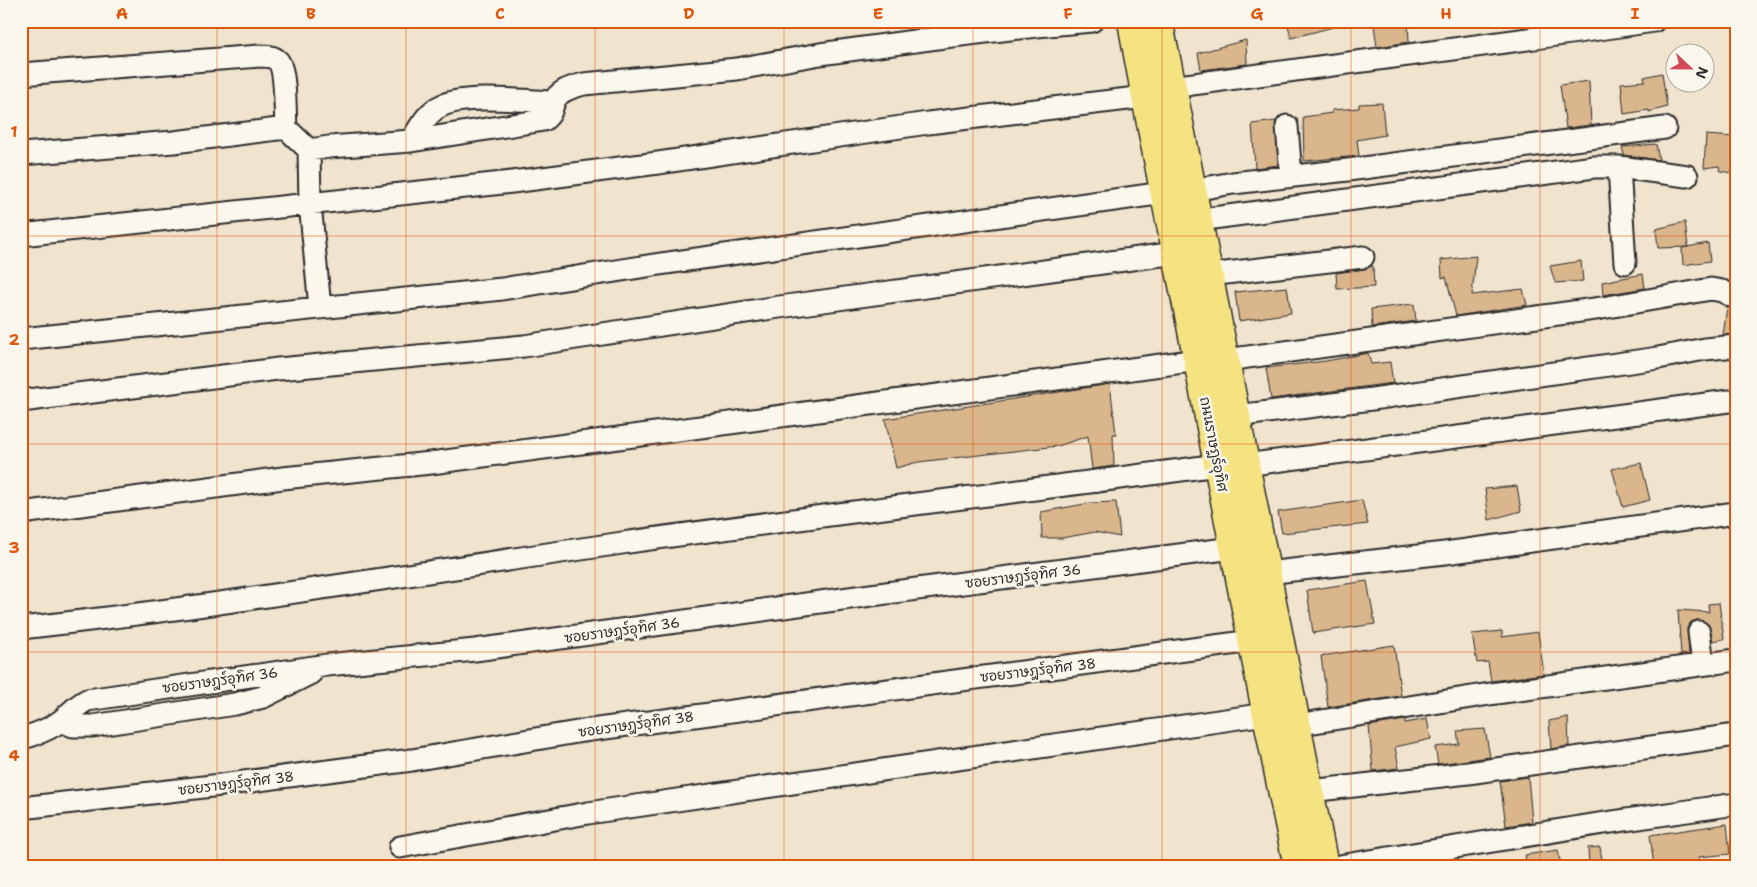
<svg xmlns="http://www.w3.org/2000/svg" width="1757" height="887" viewBox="0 0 1757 887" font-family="'Shantell Sans','Playpen Sans Thai',sans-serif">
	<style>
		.building { fill: #dab68c; stroke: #2b2b2b }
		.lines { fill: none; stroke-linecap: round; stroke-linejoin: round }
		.minor-casing { stroke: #2b2b2b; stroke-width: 25 }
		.major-casing { stroke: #2b2b2b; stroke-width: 31 }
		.minor { stroke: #fbf7ec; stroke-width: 21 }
		.major { stroke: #f5e382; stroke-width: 28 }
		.grid { fill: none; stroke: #df570e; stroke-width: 1; stroke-opacity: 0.55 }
		.labels { text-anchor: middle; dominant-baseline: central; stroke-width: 5; stroke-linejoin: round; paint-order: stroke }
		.street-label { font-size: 14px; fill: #2b2b2b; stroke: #fbf7ec }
		.neatline { fill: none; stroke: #df570e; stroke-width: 2 }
		.grid-label { font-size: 16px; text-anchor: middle; font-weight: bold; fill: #df570e }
	</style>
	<rect width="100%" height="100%" fill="#f1e4cf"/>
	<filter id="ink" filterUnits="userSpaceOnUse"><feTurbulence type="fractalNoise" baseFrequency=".02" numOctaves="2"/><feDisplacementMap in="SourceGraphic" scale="10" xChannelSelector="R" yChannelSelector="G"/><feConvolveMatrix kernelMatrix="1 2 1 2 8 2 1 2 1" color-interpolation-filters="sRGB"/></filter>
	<g filter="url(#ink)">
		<!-- building -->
		<path class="building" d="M1287,21H1340L1341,25L1291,38Z
			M1408,22L1409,42L1377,47L1374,25Z
			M1246,40L1247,64L1201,70L1198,53Z
			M1662,73L1667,107L1649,112V110L1624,114L1621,83L1645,81L1644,77Z
			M1589,81L1591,125L1566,128L1560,85Z
			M1382,103L1385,135L1357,140L1359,156L1304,161L1303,117L1332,113V110L1359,108V104Z
			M1276,121L1278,165L1255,168L1252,124Z
			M1706,135L1734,137L1732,173L1720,171L1719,166L1704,168Z
			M1656,144L1659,160L1624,155L1622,147Z
			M1685,222L1688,247L1658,248L1656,229Z
			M1708,243L1710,261L1683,265L1682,248Z
			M1476,256L1472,295L1523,289L1527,305L1456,316L1446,277L1442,278L1441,260Z
			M1581,261L1583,281L1555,283L1550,266Z
			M1371,266H1373L1374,287L1337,289L1336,273L1364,269Z
			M1643,274L1645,288L1603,295L1602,282Z
			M1287,287L1291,313L1239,321L1235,292Z
			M1414,304L1416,321L1372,327L1371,309Z
			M1727,307L1736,310V334L1723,335Z
			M1368,353L1371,364L1390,362L1393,383L1271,399L1266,368L1326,361Z
			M1110,384L1116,434H1113L1114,466L1092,469L1088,436L1058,446L918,462L896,468L885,419Z
			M1641,463L1650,500L1623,507L1612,469Z
			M1517,486L1521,511L1489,520L1485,489Z
			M1362,500L1368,524L1282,533L1278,512Z
			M1116,502L1120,537L1095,532L1062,538H1042L1041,512L1090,503Z
			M1367,581L1375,624L1313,633L1307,590Z
			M1719,603L1724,639L1713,641L1709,625L1704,621L1697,620L1691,622L1687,628L1689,654L1681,655L1678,610L1709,612L1708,604Z
			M1502,631V637L1538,632L1544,674L1491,681L1488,662L1477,663L1472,634Z
			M1394,645L1401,696L1328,707L1321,656Z
			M1568,717L1569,746L1551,749L1549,721Z
			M1427,719L1431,739L1395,747L1399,768L1373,771L1369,726L1405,720V723Z
			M1485,729L1490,757L1438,764L1435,747L1459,744L1457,731Z
			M1528,777L1532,822L1506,826L1500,781Z
			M1727,824L1730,854L1699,857V862L1669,866H1654L1650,835Z
			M1600,847L1603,866H1589L1588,848Z
			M1558,850L1561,866H1527L1525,855Z"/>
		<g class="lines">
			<!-- minor casing -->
			<g class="minor-casing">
				<path id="minor" d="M21,74L260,56C266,56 273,56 278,61C286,70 285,114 286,128L309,150L329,147L411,141L544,120C553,112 550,112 554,102C558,90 573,87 584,84L737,69L820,54L944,37L1037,26L1092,21
					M1172,87C1333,64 1494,45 1654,21
					M1287,126L1291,176
					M411,141C419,129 427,112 441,106C464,94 526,101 553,102
					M309,150L310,203L320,308
					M21,154L174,142L286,128
					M1619,167L1625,263
					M1193,190L1233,183L1348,170L1665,128
					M1198,220L1594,167H1619L1687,176
					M21,235L512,182L658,163L928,123L1145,97
					M1209,275L1363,257
					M21,339L502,289L660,264L1164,193
					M1226,360L1602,308L1711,289L1722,291L1736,298
					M21,401L278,369L524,346L772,308L1176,253
					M1236,416L1372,399L1658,358L1705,349L1736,346
					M1245,465L1729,401
					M21,513L283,478L431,463L611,439L1198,360
					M1266,573L1445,553L1736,513
					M21,628C222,606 422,572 622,543C820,515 1019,492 1218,465
					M1699,632L1703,664
					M61,721L73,726H93L235,704L263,697L311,673
					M1296,725L1490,694L1736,660
					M21,738C33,736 52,728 62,720C71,712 76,706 87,700L327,665L475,650L871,595L1233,548
					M1310,791L1468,773L1736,735
					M21,808L221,785L412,760L583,731L1252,641
					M400,847L588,813L1266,714
					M1339,866L1598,824L1736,804"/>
			</g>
			<!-- major casing -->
			<g class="major-casing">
				<path id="major" d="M1132,21C1152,135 1176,248 1198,361C1231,529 1262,698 1298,866
					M1158,21L1172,87L1252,500L1324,866"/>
			</g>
			<!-- minor -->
			<use href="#minor" class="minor"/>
			<!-- major -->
			<use href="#major" class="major"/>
		</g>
	</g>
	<!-- grid -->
	<path class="grid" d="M217,21V866M406,21V866M595,21V866M784,21V866M973,21V866M1162,21V866M1351,21V866M1540,21V866M21,236H1736M21,444H1736M21,652H1736"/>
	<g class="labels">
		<!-- street labels -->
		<g class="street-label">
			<text transform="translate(1214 444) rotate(79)">ถนนราษฎร์อุทิศ</text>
			<text transform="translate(1023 576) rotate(-7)">ซอยราษฎร์อุทิศ 36</text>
			<text transform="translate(622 630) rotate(-8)">ซอยราษฎร์อุทิศ 36</text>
			<text transform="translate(1038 670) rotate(-7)">ซอยราษฎร์อุทิศ 38</text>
			<text transform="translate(220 680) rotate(-8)">ซอยราษฎร์อุทิศ 36</text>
			<text transform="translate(636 724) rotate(-8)">ซอยราษฎร์อุทิศ 38</text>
			<text transform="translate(236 783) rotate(-7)">ซอยราษฎร์อุทิศ 38</text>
		</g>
	</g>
	<!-- margin -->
	<rect width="1757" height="887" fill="none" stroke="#fbf7ec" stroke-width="55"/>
	<!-- north arrow -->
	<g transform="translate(1690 68) rotate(112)"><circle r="24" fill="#fbf7ec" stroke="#a8a59f"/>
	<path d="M0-4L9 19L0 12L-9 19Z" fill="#d1495b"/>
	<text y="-8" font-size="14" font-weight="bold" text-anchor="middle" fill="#2b2b2b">N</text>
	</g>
	<rect x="28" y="28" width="1702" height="832" class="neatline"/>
	<g class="grid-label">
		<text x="122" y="19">A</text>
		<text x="311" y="19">B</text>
		<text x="500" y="19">C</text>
		<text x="689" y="19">D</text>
		<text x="878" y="19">E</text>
		<text x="1068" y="19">F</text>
		<text x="1257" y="19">G</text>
		<text x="1446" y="19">H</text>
		<text x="1635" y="19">I</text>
		<text x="14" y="137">1</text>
		<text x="14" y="345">2</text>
		<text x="14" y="553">3</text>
		<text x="14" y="761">4</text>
	</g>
</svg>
